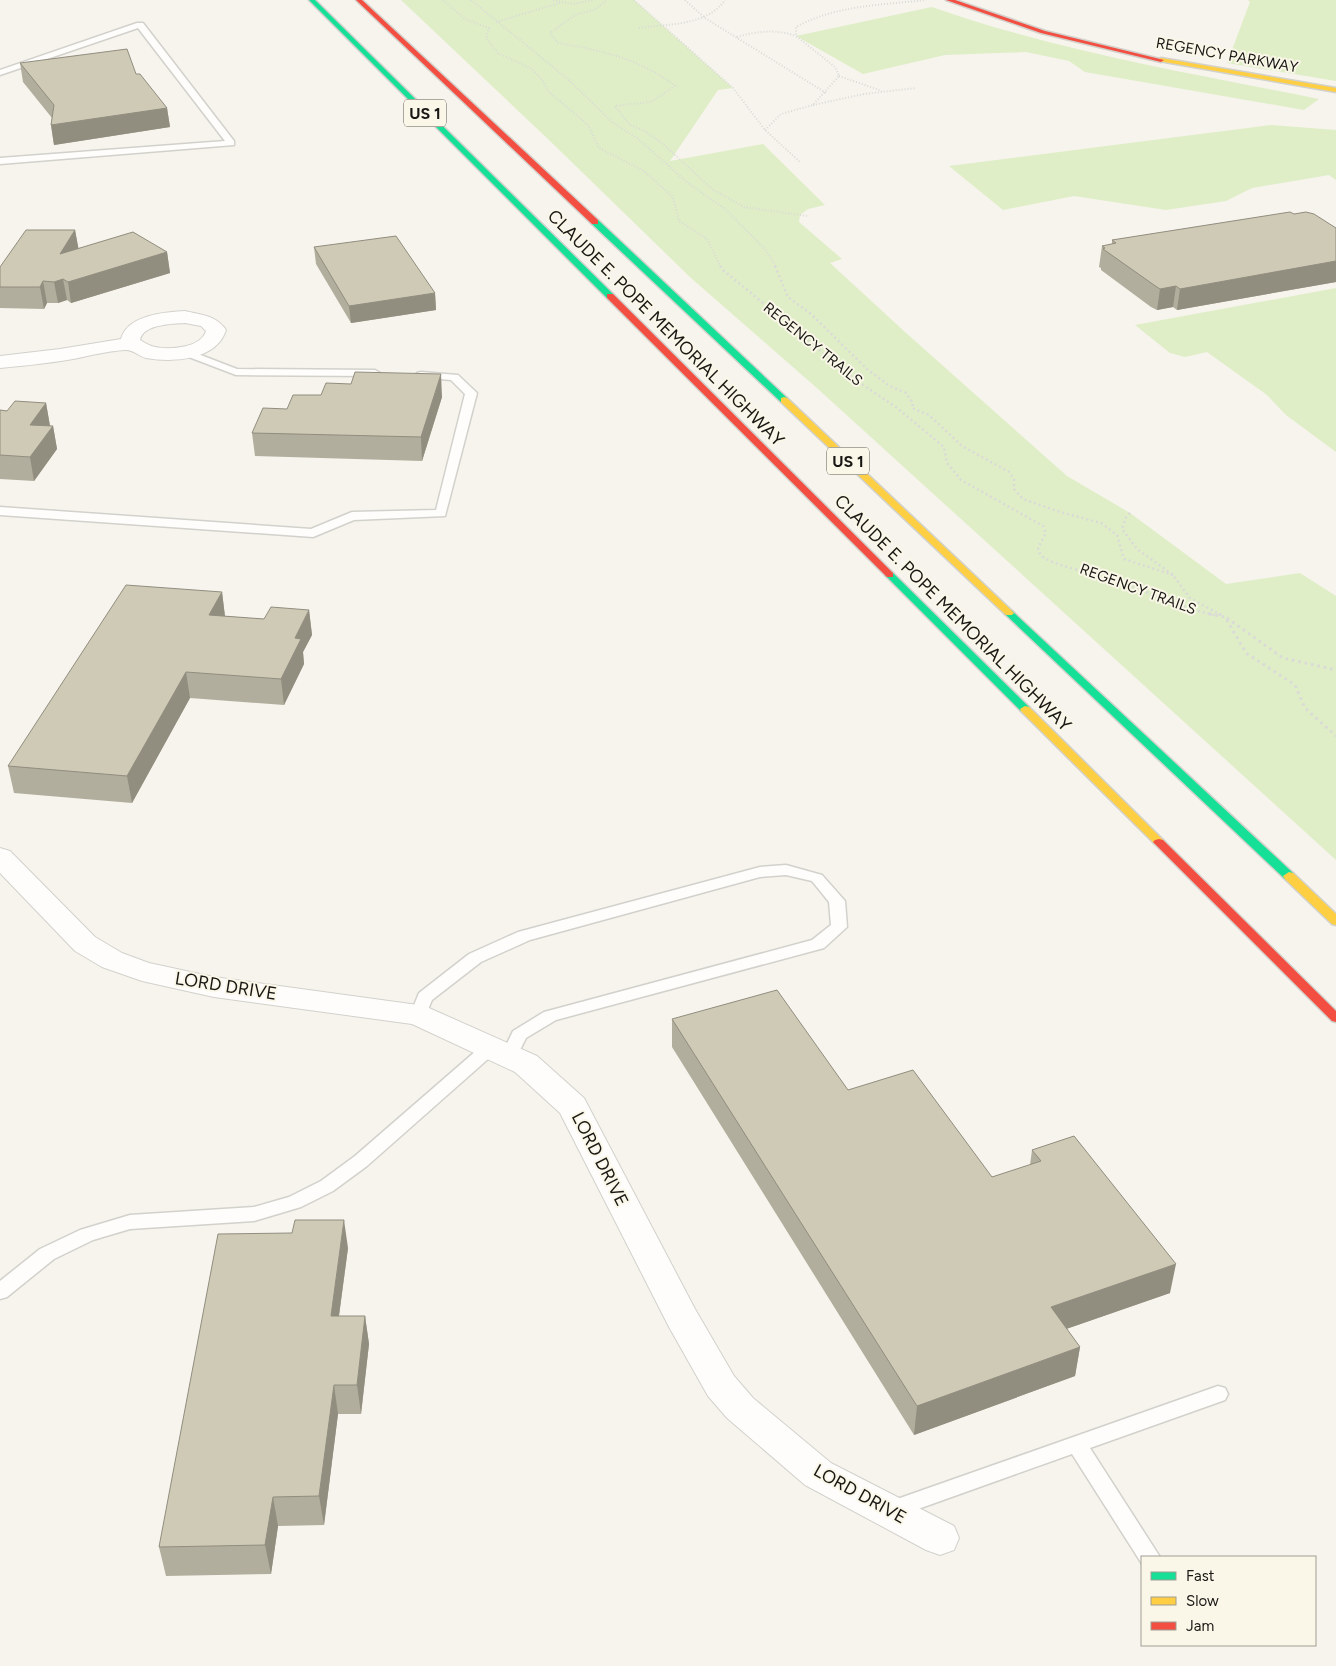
<svg xmlns="http://www.w3.org/2000/svg" width="1336" height="1666" viewBox="0 0 1336 1666" font-family="Figtree,sans-serif">
	<style>
		.green { fill: #dfeec6 }
		.lines { fill: none; stroke-linecap: round; stroke-linejoin: round }
		.lane-casing { stroke: #d2d1cb; stroke-width: 3 }
		.street-casing { stroke: #d2d1cb; stroke-width: 2 }
		.fast-casing { stroke: #d2d1cb; stroke-width: 3 }
		.slow-casing { stroke: #d2d1cb; stroke-width: 3 }
		.jam-casing { stroke: #d2d1cb; stroke-width: 3 }
		.path-far2 { stroke: #dadad8; stroke-width: 2; stroke-dasharray: 1 2; stroke-linecap: butt }
		.path-far1 { stroke: #dadad8; stroke-width: 2.5; stroke-dasharray: 2 3; stroke-linecap: butt }
		.path { stroke: #dadad8; stroke-width: 3; stroke-dasharray: 2.5 4; stroke-linecap: butt }
		.lane { fill: #fefdfc; fill-rule: evenodd }
		.street { fill: #fefdfc; fill-rule: evenodd }
		.fast { fill: #16e098; fill-rule: evenodd }
		.slow { fill: #ffcf43; fill-rule: evenodd }
		.jam { fill: #f24e42; fill-rule: evenodd }
		.wall { fill: #b2ae9d }
		.shaded-wall { fill: #918d7f }
		.building { fill: #cfcab6; stroke: #918d7f }
		.labels { text-anchor: middle; dominant-baseline: central; stroke-width: 4; stroke-linejoin: round; paint-order: stroke }
		.far-street-label { font-size: 15px; fill: #181713; stroke: #faf7e9 }
		.shield { fill: #faf7e9; stroke: #5c5a53; stroke-width: 1 }
		.shield-label { font-size: 16px; font-weight: bold; fill: #181713 }
		.street-label { font-size: 18px; fill: #181713; stroke: #faf7e9 }
	</style>
	<rect width="100%" height="100%" fill="#f6f4ed"/>
	<!-- green -->
	<path class="green" d="M401,0H634L733,88L718,90L670,161L763,144L825,205L808,209L800,215L799,222L842,259L830,263L905,332L1067,476L1130,513L1226,584L1300,573L1336,596V860L818,389L691,278L549,140Z
		M1248,0H1336V81L1227,63L1250,2Z
		M932,7C1057,51 1189,73 1319,99L1304,110L1085,72L1069,61L1026,52L945,55L863,74L796,36Z
		M1271,125L1336,130V180L1329,175L1252,188L1226,201L1166,210L1074,196L1003,210L949,166Z
		M1336,288V452L1286,415L1267,395L1207,352L1185,357L1170,353L1135,325Z"/>
	<g class="lines">
		<!-- lane casing -->
		<g class="lane-casing">
			<path id="lane" d="M137,23H143L234,141V145L0,164V158L225,141L138,28L0,75V70Z
				M185,349L237,369L375,370L380,373L375,376L236,375L181,354L180,352Z
				M421,372L458,375L477,393L445,516L354,520L313,537L0,515V507L311,529L352,512L436,510L465,394L451,380L417,377L416,375L417,373Z
				M786,865L822,875L845,901L847,927L824,948L556,1020L526,1038L515,1060L509,1062L503,1060L501,1056L513,1031L544,1012L812,940L831,925L829,902L812,881L786,875L760,877L530,940L481,962L432,1000L424,1019L418,1021L412,1019L410,1015L419,993L469,954L518,932L760,867Z
				M490,1042L496,1044L498,1048L496,1052L367,1166L333,1191L301,1207L254,1221L130,1229L93,1240L54,1259L7,1297L0,1299V1281L40,1249L80,1230L130,1215L254,1207L289,1197L321,1181L355,1156L484,1044Z
				M1218,1386L1225,1388L1228,1394L1225,1400L1090,1448L1160,1557H1142V1564L1072,1454L890,1519L883,1516L880,1510L883,1504Z"/>
		</g>
		<!-- street casing -->
		<g class="street-casing">
			<path id="street" d="M185,311C201,315 216,315 226,330C217,360 173,363 146,358C139,356 132,349 125,350C104,351 82,358 61,361C41,364 20,366 0,368V356L60,349L121,339C127,315 165,312 185,311ZM185,323L201,326L206,331C201,348 170,350 155,347C150,346 145,343 140,340C143,324 172,324 185,323Z
				M0,848L10,851L95,937L122,953L149,963L214,977L418,1005L429,1008L537,1056L584,1098L695,1309L734,1376L753,1398L831,1463L954,1526L959,1538L954,1550L940,1555L926,1550L805,1485L727,1418L708,1396L669,1327L560,1113L515,1072L412,1024L214,997L142,981L102,967L75,951L0,873Z"/>
		</g>
		<!-- fast casing -->
		<g class="fast-casing">
			<path id="fast" d="M309,0H315L613,294V298H607Z
				M592,220H598L787,398V402H781L592,224Z
				M890,572L893,573L1029,707L1030,709L1029,711H1021L885,575Z
				M1009,610L1012,611L1293,873L1295,876L1293,879H1285L1006,615L1004,613Z"/>
		</g>
		<!-- slow casing -->
		<g class="slow-casing">
			<path id="slow" d="M1161,58L1336,88V92L1159,61V59Z
				M784,397L787,398L1012,611L1014,613L1012,615H1006L781,402V398Z
				M1025,706L1029,707L1163,840L1165,842L1163,844H1155L1021,711L1020,709Z
				M1289,872L1293,873L1336,914V925L1332,924L1285,879L1283,876Z"/>
		</g>
		<!-- jam casing -->
		<g class="jam-casing">
			<path id="jam" d="M356,0H362L598,220V224H592Z
				M946,0H955L1045,31L1164,60L1161,62L1041,33Z
				M607,294H613L893,573V577H887L607,298Z
				M1159,839L1163,840L1336,1011V1022L1332,1021L1153,842L1155,840Z"/>
		</g>
		<!-- path-far2 -->
		<path class="path-far2" d="M443,0L465,19L489,28L486,38L498,53L532,69L543,81L548,91L588,125L599,148L644,171L673,197L679,221L707,239L721,267
			M471,0L570,81L612,122L637,138L688,183L725,209L766,250L776,267
			M553,0L573,4L593,0
			M634,0L733,88L765,130L800,162
			M685,0L705,18L826,93
			M606,1L594,10L575,15L550,33L558,43C600,50 641,59 675,86L651,102L615,106L630,125L645,131L663,144L712,189L744,207L807,216
			M496,22L560,3
			M639,28C667,24 707,26 725,0
			M737,37C757,31 776,29 796,36
			M839,76L882,91
			M813,105L864,94L916,88
			M765,130L781,114L813,105L839,76L835,67L796,36V27C836,5 882,5 926,0"/>
		<!-- path-far1 -->
		<path class="path-far1" d="M720,266L722,269L853,378L897,408L944,447L947,463L961,480L1043,526L1046,533L1038,548C1039,550 1039,553 1041,555C1050,565 1092,573 1106,577C1143,589 1177,607 1215,615
			M775,266L788,297L812,315L868,370L890,386L906,393L913,403L912,408L929,415L962,446L1009,472L1014,479V489L1023,499L1060,512L1101,523L1117,535L1124,559L1173,575
			M1130,513L1126,517L1122,529L1137,549L1173,575L1190,598L1221,615"/>
		<!-- path -->
		<path class="path" d="M1209,614L1225,617L1246,653L1295,685L1305,708L1336,736
			M1219,614L1221,615
			M1227,618L1283,658L1336,670"/>
		<!-- lane -->
		<use href="#lane" class="lane"/>
		<!-- street -->
		<use href="#street" class="street"/>
		<!-- fast -->
		<use href="#fast" class="fast"/>
		<!-- slow -->
		<use href="#slow" class="slow"/>
		<!-- jam -->
		<use href="#jam" class="jam"/>
	</g>
	<!-- wall -->
	<path class="wall" d="M20,63L136,74L167,108L170,127L54,145L51,125L52,118L23,82Z
		M1294,214L1336,228V282L1177,310L1173,307L1157,310L1151,307L1101,270V268L1099,267L1102,246L1112,244V240Z
		M75,230L78,248L167,252L170,273L71,303L67,300L58,303H47L44,309L0,308V267Z
		M314,247L435,293L436,310L351,323L316,264Z
		M442,397L422,461L255,456L252,433L287,409Z
		M46,403L50,426H53L57,449L34,481L0,479V410L7,411Z
		M222,592L225,616L264,619L309,610L312,635L303,652L304,664L284,705L190,698L132,803L14,793L8,766Z
		M672,1019L848,1090L992,1177L1030,1165L1032,1150L1170,1293L1066,1329L1080,1347L1075,1376L914,1435L672,1047Z
		M348,1248L339,1316H365L369,1344L361,1414H338L324,1525L278,1526L271,1574L166,1576L159,1547Z"/>
	<!-- shaded-wall -->
	<path class="shaded-wall" d="M167,108L170,127L54,145L51,125Z
		M75,230L79,251L60,254Z
		M167,252L170,273L71,303L68,282Z
		M1336,261V282L1177,310L1180,289Z
		M63,279L67,300L58,303L54,282Z
		M43,281L47,303L44,309L40,287Z
		M1176,286L1173,307L1157,310L1160,289Z
		M435,293L436,310L351,323L349,306Z
		M441,374L442,397L422,461L421,437Z
		M46,403L50,426L30,425Z
		M53,426L57,449L34,481L30,457Z
		M222,592L225,617L209,615Z
		M309,610L312,635L303,652L304,664L284,705L281,679L295,638Z
		M186,672L190,698L132,803L127,776Z
		M344,1220L348,1248L335,1345L331,1316Z
		M1176,1264L1170,1293L1046,1336L1051,1307Z
		M365,1316L369,1344L361,1414L357,1385Z
		M1080,1347L1075,1376L914,1435L917,1406Z
		M334,1385L338,1414L324,1525L319,1496Z
		M273,1497L278,1526L271,1574L265,1545Z"/>
	<!-- building -->
	<path class="building" d="M127,49L136,74H140L167,108L51,125L54,105L20,63Z
		M1290,212L1294,214L1306,212L1314,214L1336,228V261L1180,289L1176,286L1160,289L1154,285L1103,249L1105,248L1102,246L1116,243L1112,240Z
		M26,230H75L60,254L133,232L167,252L68,282L63,279L54,282L43,281L40,287H0V267Z
		M396,236L435,293L349,306L314,247Z
		M355,372L441,374L421,437L252,433L263,408L287,409L293,395H321L326,383L351,384Z
		M15,401L46,403L30,425L53,426L30,457L0,455V410L7,411Z
		M126,585L222,592L209,615L264,619L271,607L309,610L295,638L301,639L281,679L186,672L127,776L8,766Z
		M777,990L848,1090L913,1070L992,1177L1041,1161L1032,1150L1074,1136L1176,1264L1051,1307L1080,1347L917,1406L672,1019Z
		M295,1220H344L331,1316H365L357,1385H334L319,1496L273,1497L265,1545L159,1547L218,1234L292,1233Z"/>
	<g class="labels">
		<!-- far-street labels -->
		<g class="far-street-label">
			<text transform="translate(1227 55) rotate(10)">REGENCY PARKWAY</text>
			<text transform="translate(813 344) rotate(39)">REGENCY TRAILS</text>
			<text transform="translate(1138 589) rotate(20)">REGENCY TRAILS</text>
		</g>
		<!-- shield labels -->
		<g class="shield">
			<rect x="404" y="99.5" width="42" height="27" rx="4"/>
			<rect x="827" y="447.5" width="42" height="27" rx="4"/>
		</g>
		<g class="shield-label">
			<text x="425" y="113">US 1</text>
			<text x="848" y="461">US 1</text>
		</g>
		<!-- street labels -->
		<g class="street-label">
			<text transform="translate(666 328) rotate(45)">CLAUDE E. POPE MEMORIAL HIGHWAY</text>
			<text transform="translate(953 613) rotate(45)">CLAUDE E. POPE MEMORIAL HIGHWAY</text>
			<text transform="translate(226 986) rotate(9)">LORD DRIVE</text>
			<text transform="translate(600 1159) rotate(63)">LORD DRIVE</text>
			<text transform="translate(860 1494) rotate(29)">LORD DRIVE</text>
		</g>
	</g>
	<!-- legend -->
	<rect x="1141" y="1556" width="175" height="90" fill="#faf7e9" stroke="#a09d93"/>
	<rect x="1151" y="1572" width="25" height="8" fill="#16e098" stroke="#a09d93"/>
	<text x="1186" y="1581" font-size="15" fill="#181713">Fast</text>
	<rect x="1151" y="1597" width="25" height="8" fill="#ffcf43" stroke="#a09d93"/>
	<text x="1186" y="1606" font-size="15" fill="#181713">Slow</text>
	<rect x="1151" y="1622" width="25" height="8" fill="#f24e42" stroke="#a09d93"/>
	<text x="1186" y="1631" font-size="15" fill="#181713">Jam</text>
</svg>
